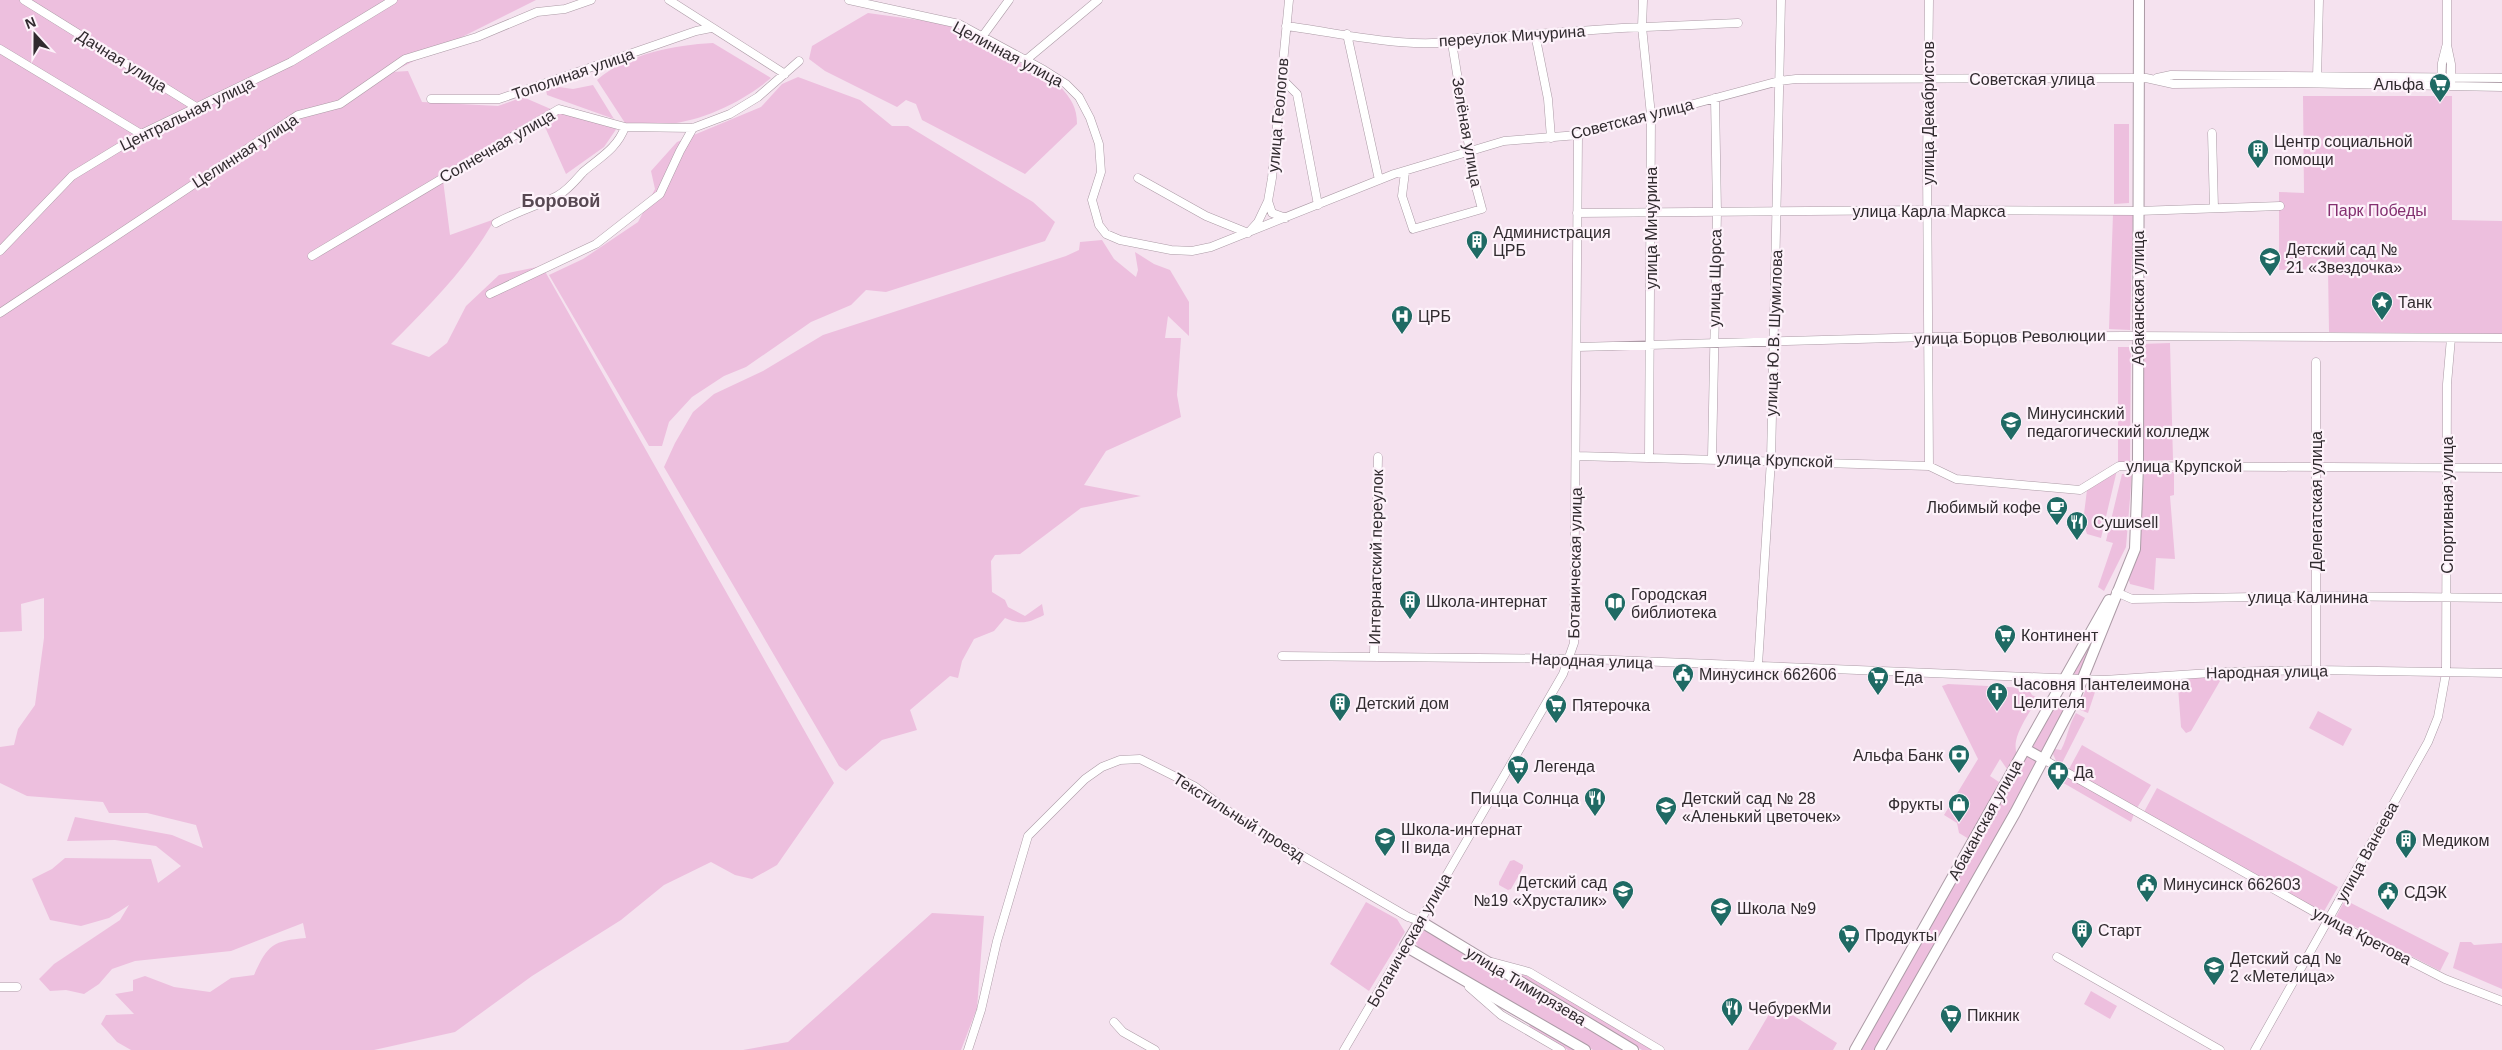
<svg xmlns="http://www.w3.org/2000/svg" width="2502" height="1050" viewBox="0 0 2502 1050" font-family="Helvetica,sans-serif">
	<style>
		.green { fill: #edbfde }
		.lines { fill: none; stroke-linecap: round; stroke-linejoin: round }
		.minor-casing { stroke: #ac9ba6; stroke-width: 9 }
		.major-casing { stroke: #ac9ba6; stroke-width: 12 }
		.minor { stroke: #fff; stroke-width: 8 }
		.major { stroke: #fff; stroke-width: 10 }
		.labels { text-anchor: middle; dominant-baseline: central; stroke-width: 4.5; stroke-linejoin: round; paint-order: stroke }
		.street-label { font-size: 16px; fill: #312b2f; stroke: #fdf2fa }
		.poi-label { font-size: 16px; fill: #312b2f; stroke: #fdf2fa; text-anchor: start }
		.park-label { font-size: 16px; fill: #843070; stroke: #fdf2fa }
		.neighbourhood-label { font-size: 18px; font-weight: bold; fill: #574852; stroke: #fdf2fa }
	</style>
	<rect width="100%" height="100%" fill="#f5e2ef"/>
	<!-- green -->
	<path class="green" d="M0,0H536L392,72L408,71L422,102L498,106L523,97L553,110L443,180L450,235L495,219C468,267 430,305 391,344L429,357L447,343L466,306L499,275L542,266L834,783L777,865L752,879L735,875L711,862L664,885L621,920L532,976L455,1032L374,1050H131L117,1042L101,1024L106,1015L134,1014L115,994L133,991V980L145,976L174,987L210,992L231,978L254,975C268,944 273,941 306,938L303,923L231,951L135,961L112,969L99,984L84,994L66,990L50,991L39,979L54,964L120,920L129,905L109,918L81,926L50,920L32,879L52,869L65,858L151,859L158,883L181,866L156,846L115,840L67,841L75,817L172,835L203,848L196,825L147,813H109L103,802L27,796L0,783V747L14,745L18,729L35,705L44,638V598L21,604L22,631L0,632Z
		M868,13L955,25L1060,86C1071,99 1077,107 1077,124L1025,174L922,120L916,104L906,100L897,107L825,71L809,59L812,46Z
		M713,43L771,78C744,101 703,121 667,124C653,125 639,124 625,123L597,80C627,54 674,45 713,43Z
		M798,77L860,100L892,126H908L1033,202L1055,222L1045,241L886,292L866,290L851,305L811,322L746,367L724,376L692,397L669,422L662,446H649L549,275L583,259L638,222L655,189L651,171L677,142L761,107L782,84Z
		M545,85L573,89L593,85L614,119L547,95Z
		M2303,96H2452V220L2502,221V334L2329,332L2328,269L2279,270V192L2304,193Z
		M565,108L617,128L604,147L566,174L545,127Z
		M2114,124H2129V203L2114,204Z
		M2113,214H2133L2130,330L2109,329Z
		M1102,240L1114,259L1136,277L1138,270L1135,252L1154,264L1170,270L1189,302V336L1168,316L1165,338H1181L1177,395L1181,417L1106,451L1084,485L1141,496L1081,508L1020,554L995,555L991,561L992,592L1005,600L1008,607L1025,616L1042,604L1044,615C1028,623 1021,625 1005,618L994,631L974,639L962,661L958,678L950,676L910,710L917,730L882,740L846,771L839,766L664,467L675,443L693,412L714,394L763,371L823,335L1066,256L1079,250L1080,242Z
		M2170,343L2173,460L2144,461L2141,344Z
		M2118,347H2131L2130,462H2118Z
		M2117,470L2101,538L2087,534L2083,522L2087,490Z
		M2144,472H2174V495L2170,496L2175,559L2156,558L2154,590L2130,584L2128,577L2140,547Z
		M2122,474H2132L2126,547L2104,591L2098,587L2113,543L2106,541Z
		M2092,640L2079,675H2075L2074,672Z
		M2217,675L2220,681L2191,731L2186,733L2181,727L2178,687L2146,684L2144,681Z
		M1948,684L2028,688L2032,695L2038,698C2031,710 2021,724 2017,737C2012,754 2023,750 2007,769L2000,759L1990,776L1999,782L1997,792L1969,839L1959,833L1957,823L1944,815L1978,759L1942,686Z
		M2092,686H2097L2088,713L2078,709L2086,689Z
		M2063,700L2068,704L2043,752L2040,754L2033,750V746L2058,701Z
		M2318,711L2352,729L2343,746L2309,728Z
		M2076,713L2085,718L2061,765L2057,763L2053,754L2055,749L2061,750C2068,737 2068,726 2076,713Z
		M2082,745L2151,785L2137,808L2069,769Z
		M2030,755L2038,762L1875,1050H1860L2027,756Z
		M1534.5 763a5.5 5.5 0 1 1 11 0a5.5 5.5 0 1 1-11 0Z
		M2064,774L2134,814L2131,822L2060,781Z
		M2157,788L2338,887L2323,913L2144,812Z
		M1514,860L1523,865V868L1511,889L1508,890L1499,885V882L1510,861Z
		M2345,900L2449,953L2440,971L2336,917Z
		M1366,902L1397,919L1405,932L1369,991L1330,964Z
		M932,913L984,916L977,1008L961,1050H743L788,1042Z
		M1431,931L1628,1050H1593L1419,949L1415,941L1417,935L1423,931Z
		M2460,942H2471L2474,945L2502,943V989L2453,968Z
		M1500,964L1520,969L1656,1050H1642Z
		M2091,991L2117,1006L2110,1019L2084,1004Z
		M1775,1004L1837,1043L1833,1050H1748Z
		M1530,1024L1581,1050H1568L1529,1027Z"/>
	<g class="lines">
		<!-- minor casing -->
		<g class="minor-casing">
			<path id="minor" d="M24,0L196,107
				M669,0L785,74
				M849,0L959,24L1044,70L1066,84L1079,97L1090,118L1099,144L1101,172L1092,200L1099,225L1106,234L1120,240L1171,250L1192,251L1211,247L1394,174L1504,141L1578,135L1779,81L1796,79L2146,78L2173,84L2293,83L2502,87
				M1643,0L1642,27L1651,115L1649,457
				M2447,0V45L2451,64V82
				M1286,26C1347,34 1415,52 1475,38L1622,28L1738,23
				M1347,34L1379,180
				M1535,34L1548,99L1551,138
				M982,37L1009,0
				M0,49L141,134
				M1026,60L1098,0
				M1281,78L1297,94L1318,205
				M2157,78L2171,75L2502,78
				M2317,78L2319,0
				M2441,83L2442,63L2446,47
				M431,99H499L696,31L711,28
				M2212,133L2214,208
				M1405,172L1402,196L1413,229L1482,209L1469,161L1470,153L1452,43
				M1138,178L1206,216L1248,233
				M1577,213L1928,210L2138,211L2280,206
				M1286,218L1272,213L1268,201L1272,178L1289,0
				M496,223C516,212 537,206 557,196C567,191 576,180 583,172C599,158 617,149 625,127
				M1250,231L1258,222L1268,201
				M0,251L72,176L141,134L291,62L393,0
				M312,256L559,109L625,127L693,128L730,114L758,97L799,61
				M490,294L596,244L660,194L680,151L693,128
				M0,313L298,115L340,104L405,59L477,37L537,12L565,9L591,0
				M1578,347L1929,337L2126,336L2502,338
				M2316,362V670
				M1577,456L1929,466L1956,479L2080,490L2119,466L2502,468
				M1712,458L1717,212L1715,98
				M1929,466L1927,161L1929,0
				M2116,592L2132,599L2316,596L2502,598
				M1282,656L1588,659L2104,680L2226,672L2316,670L2502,673
				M1374,657L1378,457
				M1758,665L1771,460L1781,0
				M2043,759L2318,914L2445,979L2502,1001
				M2057,957L2220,1050
				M1492,962L1529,972L1660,1050
				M0,987H17
				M1469,987L1501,1015L1561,1050
				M1114,1022L1123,1032L1155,1050
				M968,1050L981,1010L997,941L1028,836L1085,779L1102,767L1120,760L1140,759L1194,786L1239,819L1408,917L1420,921L1563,674L1574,643L1578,135
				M1344,1050L1405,946
				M2255,1050L2428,742L2438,717L2446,673L2447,384L2451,338"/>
		</g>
		<!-- major casing -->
		<g class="major-casing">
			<path id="major" d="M2025,749L2043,759
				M1585,1050L1405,946L1420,921L1633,1050
				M1855,1050L2109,600
				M1880,1050L2015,813L2072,705L2135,549L2138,466L2139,0"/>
		</g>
		<!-- minor -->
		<use href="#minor" class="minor"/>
		<!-- major -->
		<use href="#major" class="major"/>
	</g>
	<!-- icons -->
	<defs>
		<g id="supermarket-pin" transform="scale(1.125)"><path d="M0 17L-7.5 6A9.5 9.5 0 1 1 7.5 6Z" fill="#1f6a64" stroke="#fdf2fa"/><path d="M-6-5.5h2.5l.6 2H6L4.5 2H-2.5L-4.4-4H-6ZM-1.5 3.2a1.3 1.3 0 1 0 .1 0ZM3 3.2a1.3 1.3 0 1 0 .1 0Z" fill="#fff"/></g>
		<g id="building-pin" transform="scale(1.125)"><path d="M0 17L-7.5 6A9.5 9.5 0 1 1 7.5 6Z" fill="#1f6a64" stroke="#fdf2fa"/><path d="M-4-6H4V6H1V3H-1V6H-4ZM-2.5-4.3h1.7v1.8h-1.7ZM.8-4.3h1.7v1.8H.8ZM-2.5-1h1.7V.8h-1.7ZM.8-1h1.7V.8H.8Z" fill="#fff"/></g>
		<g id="school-pin" transform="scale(1.125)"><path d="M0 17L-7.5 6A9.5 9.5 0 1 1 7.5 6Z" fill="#1f6a64" stroke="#fdf2fa"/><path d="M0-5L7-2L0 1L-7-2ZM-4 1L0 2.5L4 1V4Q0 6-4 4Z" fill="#fff"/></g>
		<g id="sight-pin" transform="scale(1.125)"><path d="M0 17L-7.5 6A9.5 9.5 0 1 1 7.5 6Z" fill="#1f6a64" stroke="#fdf2fa"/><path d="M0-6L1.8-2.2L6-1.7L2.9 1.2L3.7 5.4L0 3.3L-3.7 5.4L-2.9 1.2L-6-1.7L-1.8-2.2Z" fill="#fff"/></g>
		<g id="hospital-pin" transform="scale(1.125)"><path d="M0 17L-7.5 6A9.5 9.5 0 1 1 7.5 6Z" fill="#1f6a64" stroke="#fdf2fa"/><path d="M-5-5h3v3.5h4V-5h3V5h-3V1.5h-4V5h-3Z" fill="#fff"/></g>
		<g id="university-pin" transform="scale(1.125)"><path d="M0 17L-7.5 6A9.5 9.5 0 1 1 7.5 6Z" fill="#1f6a64" stroke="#fdf2fa"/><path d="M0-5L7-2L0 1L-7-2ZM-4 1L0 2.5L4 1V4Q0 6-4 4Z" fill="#fff"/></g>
		<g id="cafe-pin" transform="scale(1.125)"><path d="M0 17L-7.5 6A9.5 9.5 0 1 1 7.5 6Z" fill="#1f6a64" stroke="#fdf2fa"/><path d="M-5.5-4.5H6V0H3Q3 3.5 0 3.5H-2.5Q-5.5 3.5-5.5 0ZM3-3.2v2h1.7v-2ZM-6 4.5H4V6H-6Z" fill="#fff"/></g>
		<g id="restaurant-pin" transform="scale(1.125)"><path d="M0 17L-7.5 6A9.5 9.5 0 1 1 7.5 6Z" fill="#1f6a64" stroke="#fdf2fa"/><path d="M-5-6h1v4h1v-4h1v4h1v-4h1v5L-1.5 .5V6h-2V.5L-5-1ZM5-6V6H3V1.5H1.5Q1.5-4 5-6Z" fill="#fff"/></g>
		<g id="library-pin" transform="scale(1.125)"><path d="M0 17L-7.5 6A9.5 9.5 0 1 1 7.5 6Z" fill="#1f6a64" stroke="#fdf2fa"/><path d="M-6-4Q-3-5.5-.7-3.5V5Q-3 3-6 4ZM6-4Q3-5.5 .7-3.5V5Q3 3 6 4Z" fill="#fff"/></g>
		<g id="civic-pin" transform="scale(1.125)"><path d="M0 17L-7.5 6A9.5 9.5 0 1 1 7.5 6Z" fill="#1f6a64" stroke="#fdf2fa"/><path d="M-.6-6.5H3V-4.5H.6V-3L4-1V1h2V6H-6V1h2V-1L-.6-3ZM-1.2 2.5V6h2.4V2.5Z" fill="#fff"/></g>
		<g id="church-pin" transform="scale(1.125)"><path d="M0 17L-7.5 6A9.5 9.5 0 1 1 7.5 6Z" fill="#1f6a64" stroke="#fdf2fa"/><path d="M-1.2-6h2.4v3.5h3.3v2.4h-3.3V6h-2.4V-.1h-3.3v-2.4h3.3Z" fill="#fff"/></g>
		<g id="bank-pin" transform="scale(1.125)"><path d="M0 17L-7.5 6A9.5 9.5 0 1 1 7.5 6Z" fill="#1f6a64" stroke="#fdf2fa"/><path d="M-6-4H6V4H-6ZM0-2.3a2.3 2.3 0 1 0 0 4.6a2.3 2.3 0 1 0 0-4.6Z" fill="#fff"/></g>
		<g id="pharmacy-pin" transform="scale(1.125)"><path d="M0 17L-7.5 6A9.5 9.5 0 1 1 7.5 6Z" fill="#1f6a64" stroke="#fdf2fa"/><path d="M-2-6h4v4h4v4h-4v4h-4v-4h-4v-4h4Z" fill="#fff"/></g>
		<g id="shop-pin" transform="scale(1.125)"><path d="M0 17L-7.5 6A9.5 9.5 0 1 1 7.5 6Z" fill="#1f6a64" stroke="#fdf2fa"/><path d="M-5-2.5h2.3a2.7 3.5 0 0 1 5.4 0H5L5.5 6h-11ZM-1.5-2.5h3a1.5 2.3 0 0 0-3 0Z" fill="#fff"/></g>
	</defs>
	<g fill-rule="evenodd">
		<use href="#supermarket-pin" x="2440" y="84"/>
		<use href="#building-pin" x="2258" y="150"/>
		<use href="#building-pin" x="1477" y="241"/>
		<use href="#school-pin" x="2270" y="258"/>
		<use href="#sight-pin" x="2382" y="302"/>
		<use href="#hospital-pin" x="1402" y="316"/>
		<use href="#university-pin" x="2011" y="422"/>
		<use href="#cafe-pin" x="2057" y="507"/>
		<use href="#restaurant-pin" x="2077" y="522"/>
		<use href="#building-pin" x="1410" y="601"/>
		<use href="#library-pin" x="1615" y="603"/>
		<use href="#supermarket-pin" x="2005" y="635"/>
		<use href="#civic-pin" x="1683" y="674"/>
		<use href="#supermarket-pin" x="1878" y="677"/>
		<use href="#church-pin" x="1997" y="693"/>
		<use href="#building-pin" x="1340" y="703"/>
		<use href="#supermarket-pin" x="1556" y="705"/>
		<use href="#bank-pin" x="1959" y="755"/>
		<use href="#supermarket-pin" x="1518" y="766"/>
		<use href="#pharmacy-pin" x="2058" y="772"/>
		<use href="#restaurant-pin" x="1595" y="798"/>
		<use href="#shop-pin" x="1959" y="804"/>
		<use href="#school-pin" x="1666" y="807"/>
		<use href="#school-pin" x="1385" y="838"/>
		<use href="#building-pin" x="2406" y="840"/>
		<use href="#civic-pin" x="2147" y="884"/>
		<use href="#school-pin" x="1623" y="891"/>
		<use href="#civic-pin" x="2388" y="892"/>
		<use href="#school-pin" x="1721" y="908"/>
		<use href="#building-pin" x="2082" y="930"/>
		<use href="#supermarket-pin" x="1849" y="935"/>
		<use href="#school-pin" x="2214" y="967"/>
		<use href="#restaurant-pin" x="1732" y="1008"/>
		<use href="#supermarket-pin" x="1951" y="1015"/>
	</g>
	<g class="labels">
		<!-- street labels -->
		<g class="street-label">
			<text transform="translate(1512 36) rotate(-4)">переулок Мичурина</text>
			<text transform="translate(1008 54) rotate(28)">Целинная улица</text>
			<text transform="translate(122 61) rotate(32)">Дачная улица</text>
			<text transform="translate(573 74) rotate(-19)">Тополиная улица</text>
			<text x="2032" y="79">Советская улица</text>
			<text transform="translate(1928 113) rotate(-90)">улица Декабристов</text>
			<text transform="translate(187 114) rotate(-26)">Центральная улица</text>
			<text transform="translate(1278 115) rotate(-85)">улица Геологов</text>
			<text transform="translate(1632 119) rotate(-14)">Советская улица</text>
			<text transform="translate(1467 132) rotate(80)">Зелёная улица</text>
			<text transform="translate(497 146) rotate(-30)">Солнечная улица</text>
			<text transform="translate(245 151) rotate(-33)">Целинная улица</text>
			<text x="1929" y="211">улица Карла Маркса</text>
			<text transform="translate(1651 228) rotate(-90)">улица Мичурина</text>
			<text transform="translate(1715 278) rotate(-89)">улица Щорса</text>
			<text transform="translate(2138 298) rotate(-90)">Абаканская улица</text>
			<text transform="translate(1774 333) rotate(-88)">улица Ю.В. Шумилова</text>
			<text transform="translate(2010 337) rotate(-1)">улица Борцов Революции</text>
			<text transform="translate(1775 460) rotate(2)">улица Крупской</text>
			<text x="2184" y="466">улица Крупской</text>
			<text transform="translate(2316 501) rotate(-90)">Делегатская улица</text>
			<text transform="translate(2447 505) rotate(-90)">Спортивная улица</text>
			<text transform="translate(1376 557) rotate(-89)">Интернатский переулок</text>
			<text transform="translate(1575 563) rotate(-89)">Ботаническая улица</text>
			<text x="2308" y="597">улица Калинина</text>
			<text transform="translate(1592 661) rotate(2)">Народная улица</text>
			<text transform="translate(2267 672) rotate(-1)">Народная улица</text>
			<text transform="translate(1239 817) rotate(32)">Текстильный проезд</text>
			<text transform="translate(1985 820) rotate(-61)">Абаканская улица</text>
			<text transform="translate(2367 852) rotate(-61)">улица Ванеева</text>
			<text transform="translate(2362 936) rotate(27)">улица Кретова</text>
			<text transform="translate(1409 940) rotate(-60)">Ботаническая улица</text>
			<text transform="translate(1526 986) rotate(31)">улица Тимирязева</text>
		</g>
		<!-- poi labels -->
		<g class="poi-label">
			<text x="2424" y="84" text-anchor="end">Альфа</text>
			<text x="2274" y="141">Центр социальной<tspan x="2274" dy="18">помощи</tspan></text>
			<text x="1493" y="232">Администрация<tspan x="1493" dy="18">ЦРБ</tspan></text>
			<text x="2286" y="249">Детский сад №<tspan x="2286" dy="18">21 «Звездочка»</tspan></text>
			<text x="2398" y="302">Танк</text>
			<text x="1418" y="316">ЦРБ</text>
			<text x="2027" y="413">Минусинский<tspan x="2027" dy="18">педагогический колледж</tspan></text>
			<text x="2041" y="507" text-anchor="end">Любимый кофе</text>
			<text x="2093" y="522">Сушиsell</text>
			<text x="1631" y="594">Городская<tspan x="1631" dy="18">библиотека</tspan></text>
			<text x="1426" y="601">Школа-интернат</text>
			<text x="2021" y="635">Континент</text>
			<text x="1699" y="674">Минусинск 662606</text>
			<text x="1894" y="677">Еда</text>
			<text x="2013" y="684">Часовня Пантелеимона<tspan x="2013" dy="18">Целителя</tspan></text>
			<text x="1356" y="703">Детский дом</text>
			<text x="1572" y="705">Пятерочка</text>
			<text x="1943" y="755" text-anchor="end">Альфа Банк</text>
			<text x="1534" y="766">Легенда</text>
			<text x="2074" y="772">Да</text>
			<text x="1579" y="798" text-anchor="end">Пицца Солнца</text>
			<text x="1682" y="798">Детский сад № 28<tspan x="1682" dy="18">«Аленький цветочек»</tspan></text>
			<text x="1943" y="804" text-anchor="end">Фрукты</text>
			<text x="1401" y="829">Школа-интернат<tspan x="1401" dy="18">II вида</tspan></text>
			<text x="2422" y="840">Медиком</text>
			<text x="1607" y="882" text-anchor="end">Детский сад<tspan x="1607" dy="18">№19 «Хрусталик»</tspan></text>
			<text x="2163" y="884">Минусинск 662603</text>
			<text x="2404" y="892">СДЭК</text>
			<text x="1737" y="908">Школа №9</text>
			<text x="2098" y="930">Старт</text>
			<text x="1865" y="935">Продукты</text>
			<text x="2230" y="958">Детский сад №<tspan x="2230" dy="18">2 «Метелица»</tspan></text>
			<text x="1748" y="1008">ЧебурекМи</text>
			<text x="1967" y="1015">Пикник</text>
		</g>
		<!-- park labels -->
		<g class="park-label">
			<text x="2377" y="210">Парк Победы</text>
		</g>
		<!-- neighbourhood labels -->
		<g class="neighbourhood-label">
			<text x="561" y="201">Боровой</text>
		</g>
	</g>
	<!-- north arrow -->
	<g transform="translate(35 35) rotate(339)" stroke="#fdf2fa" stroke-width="4" paint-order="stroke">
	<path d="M0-4L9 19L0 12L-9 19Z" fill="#312b2f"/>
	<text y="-8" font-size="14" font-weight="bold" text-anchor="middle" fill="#312b2f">N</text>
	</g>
</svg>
